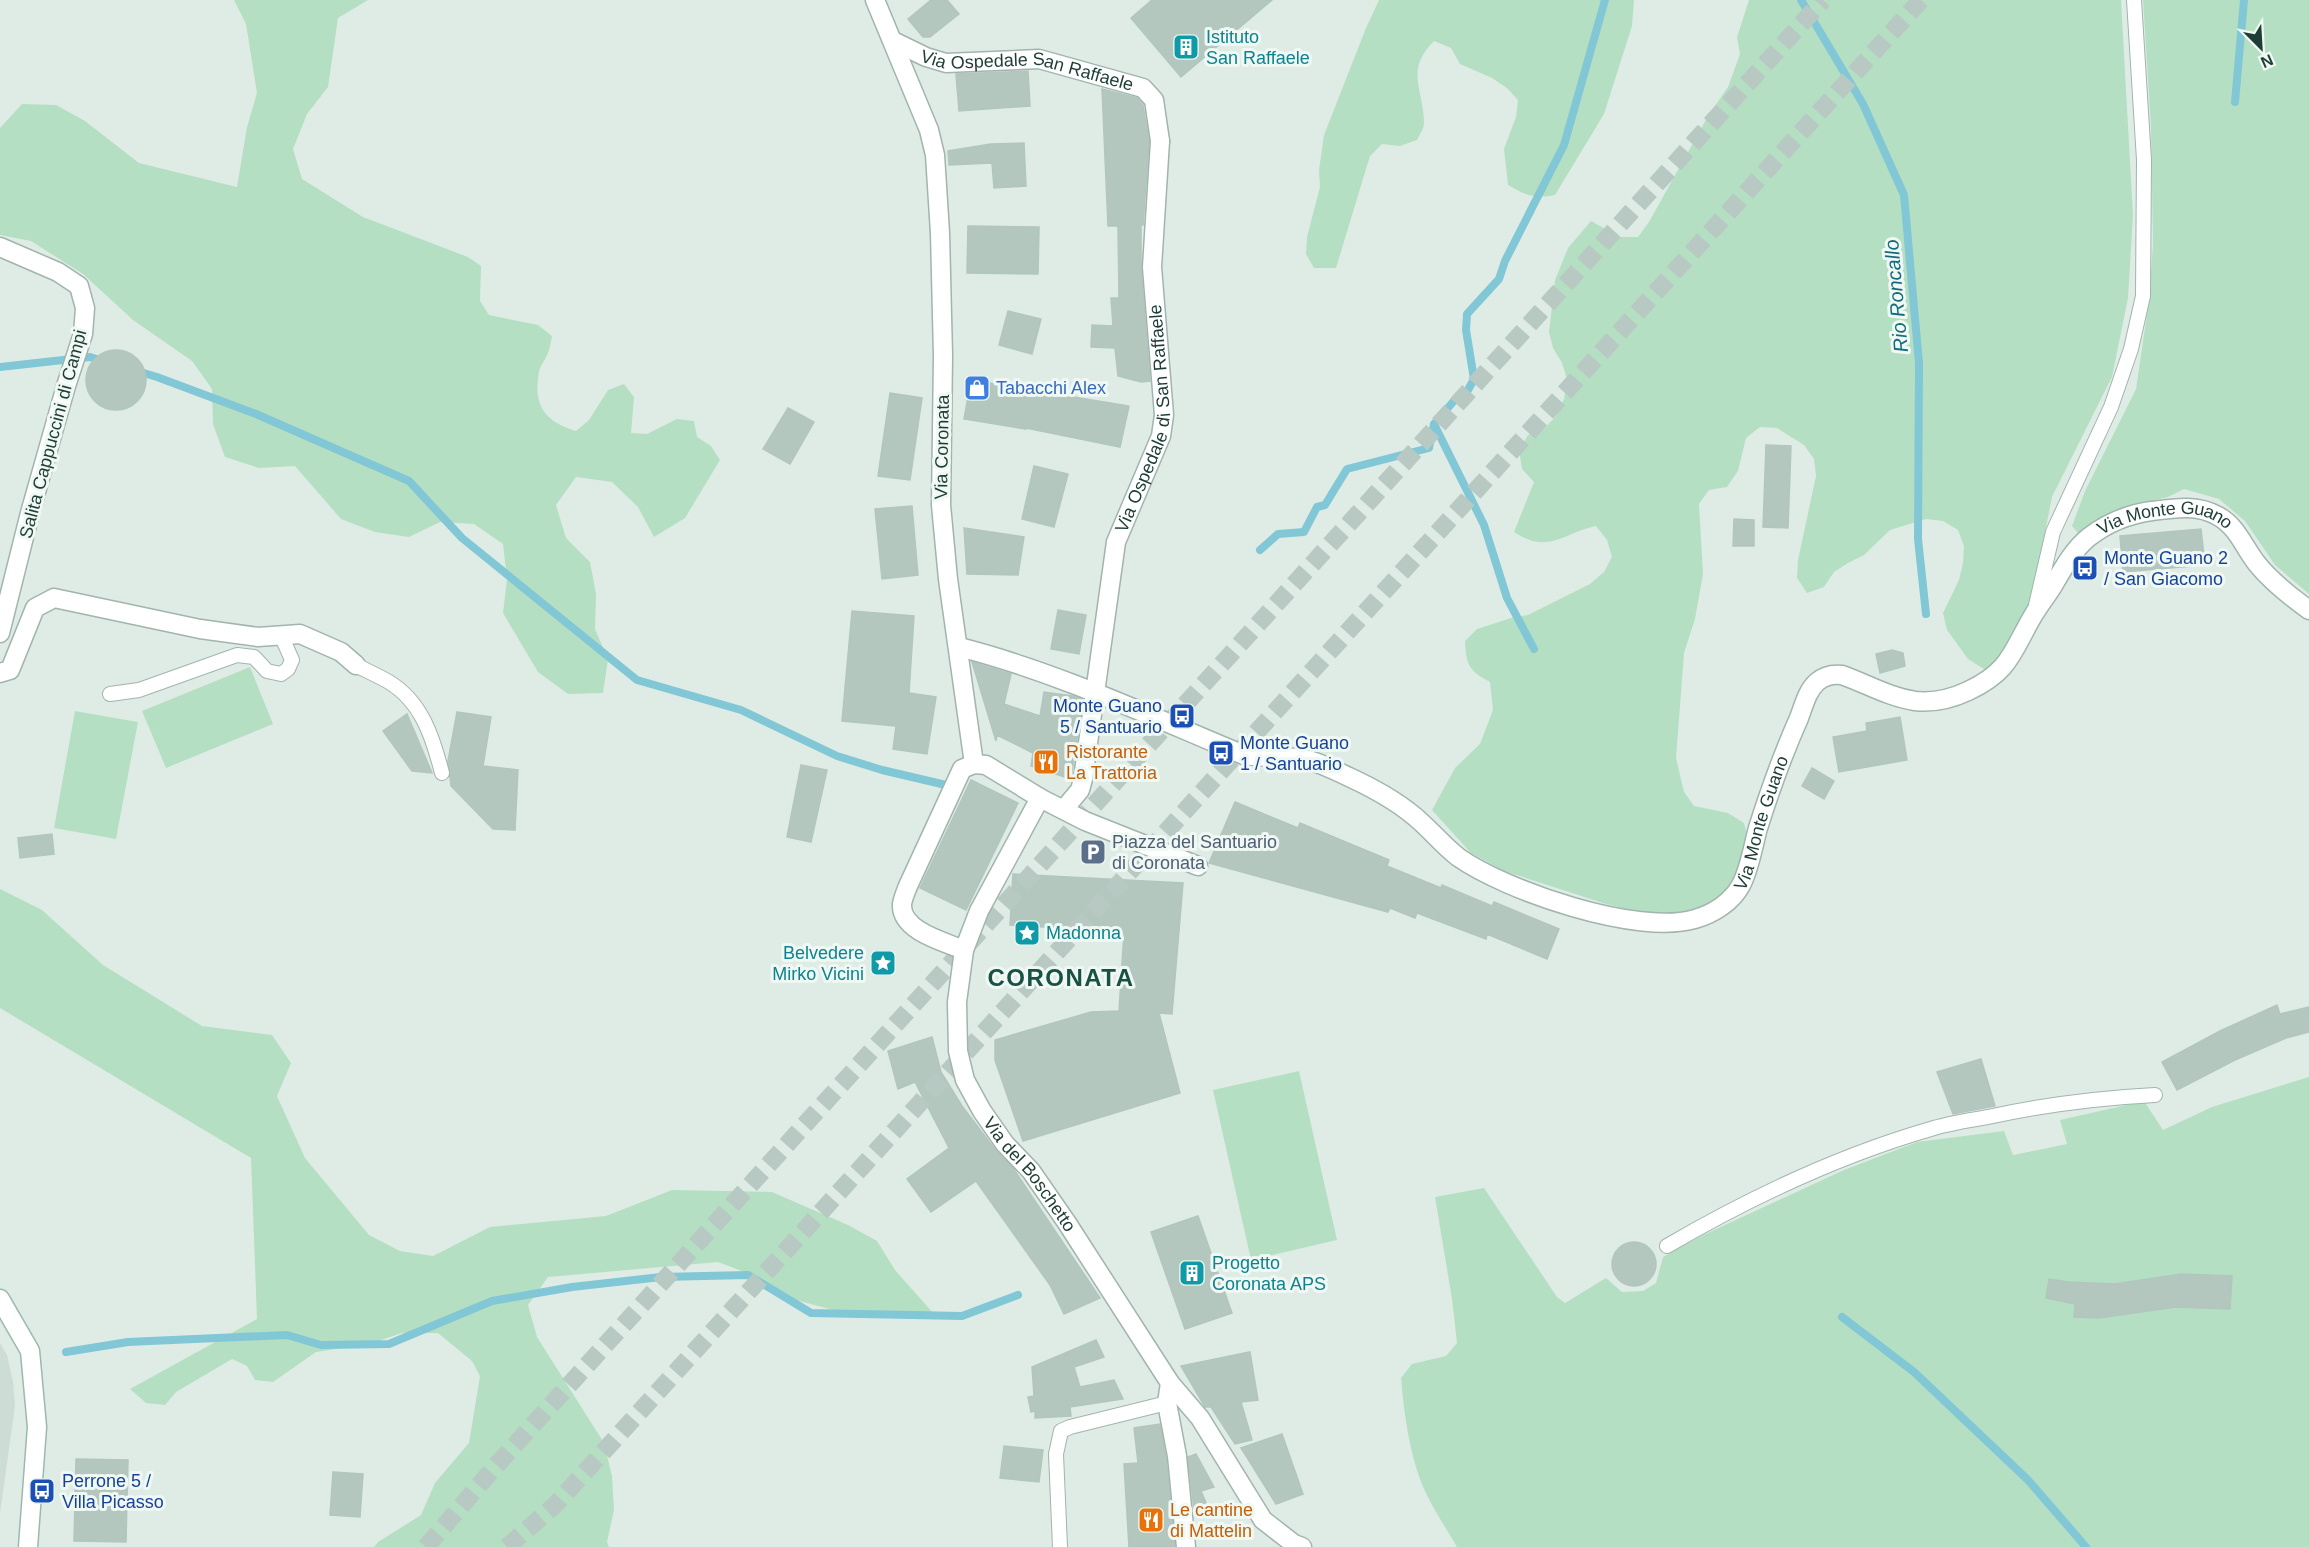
<svg xmlns="http://www.w3.org/2000/svg" width="2309" height="1547" viewBox="0 0 2309 1547" font-family="Arial,sans-serif">
	<style>
		.built { fill: #cddcd5 }
		.green { fill: #b5dfc2 }
		.lines { fill: none; stroke-linecap: round; stroke-linejoin: round }
		.stream { stroke: #81c7d6; stroke-width: 8 }
		.building { fill: #b4c7bf; stroke: #b1c6be; stroke-width: 1.5 }
		.motorway-tunnel { stroke: #b8c9c3; stroke-width: 18; stroke-dasharray: 18 9; stroke-linecap: butt }
		.service-casing { stroke: #a1b4ae; stroke-width: 16 }
		.pedestrian-casing { stroke: #a1b4ae; stroke-width: 21 }
		.minor-casing { stroke: #a1b4ae; stroke-width: 21 }
		.tertiary-casing { stroke: #a1b4ae; stroke-width: 21 }
		.secondary-casing { stroke: #9cb8af; stroke-width: 21 }
		.service { stroke: #fff; stroke-width: 14 }
		.pedestrian { stroke: #fff; stroke-width: 18 }
		.minor { stroke: #fff; stroke-width: 18 }
		.tertiary { stroke: #fff; stroke-width: 18 }
		.secondary { stroke: #fff; stroke-width: 18 }
		.labels { text-anchor: middle; dominant-baseline: central; stroke-width: 6; stroke-linejoin: round; paint-order: stroke }
		.culture-label { font-size: 18px; fill: #0d838f; stroke: #f0f8f4; text-anchor: start }
		.street-label { font-size: 18px; fill: #1e3d36; stroke: #f0f8f4 }
		.shop-label { font-size: 18px; fill: #366cbe; stroke: #f0f8f4; text-anchor: start }
		.transit-label { font-size: 18px; fill: #164399; stroke: #f0f8f4; text-anchor: start }
		.food-label { font-size: 18px; fill: #c56008; stroke: #f0f8f4; text-anchor: start }
		.service-label { font-size: 18px; fill: #4e5e75; stroke: #f0f8f4; text-anchor: start }
		.water-label { font-size: 20px; font-style: italic; fill: #146a7e; stroke: #f0f8f4 }
		.district-label { font-size: 24px; font-weight: bold; letter-spacing: 1.5px; fill: #195144; stroke: #f0f8f4 }
	</style>
	<rect width="100%" height="100%" fill="#dfece6"/>
	<!-- built -->
	<path class="built" d="M0,1343L7,1355L13,1382L15,1406L0,1513Z"/>
	<!-- green -->
	<path class="green" d="M234,0H368L338,18L328,87L307,114L293,149L302,179L363,217L468,257L481,266L480,301L489,315L538,325L552,336C551,342 550,349 547,355C545,361 540,365 539,372C533,405 544,421 576,431L589,420L608,390L624,384L634,397L631,433L647,434L677,419L694,421L697,437L711,446L720,460L685,518L654,537L638,507L612,482L576,477L556,505L566,538L590,562L596,594L595,629L608,659L603,693L568,694L538,672L503,613L507,579L503,544L474,524L440,522L409,537L375,532L341,519L295,466L259,468L225,457L213,424L212,389L192,361L133,320L83,274L31,241L0,235V128L22,104L56,105L85,121L139,163L237,187L247,127L257,93L246,24Z
		M1379,0H1634L1632,26L1604,114L1555,195C1534,199 1525,195 1508,185L1504,149L1516,117L1518,100L1507,88L1492,78L1460,64L1451,48L1434,41C1404,71 1424,89 1424,123C1424,129 1419,135 1417,140L1400,146L1382,144L1370,156L1336,268H1314L1306,254L1307,237L1320,187L1319,170L1324,135L1366,28Z
		M1749,0H2121L2133,215L2128,298L2112,377L2052,497L2031,602L1997,662L1987,671L1968,659L1947,630L1943,613L1959,580L1963,563L1964,546L1958,530L1943,521L1926,519L1890,530L1864,555L1848,563L1834,572L1824,587L1807,593L1797,578L1798,560L1816,476L1814,459L1804,445L1777,428L1760,427L1746,438L1738,471L1727,487L1709,490L1699,504L1703,574L1695,619L1684,653L1676,758L1684,792L1694,806L1728,813L1744,823L1748,840L1736,882L1719,901L1701,912L1655,916L1606,904L1504,871L1471,853L1432,810L1455,768L1480,744L1493,710L1490,682C1469,671 1466,665 1465,641L1477,629L1511,618L1528,615L1590,584L1604,572L1612,557L1607,540L1596,526C1563,533 1548,555 1514,532L1534,482L1522,469L1519,450L1528,435L1545,428L1556,416L1564,399L1567,379L1562,363L1553,348L1549,332L1555,280L1568,248L1591,221L1620,237H1638L1649,222L1708,116L1728,87L1740,54L1737,37Z
		M2143,0H2309V594L2275,565L2245,521L2219,499L2184,489L2168,497L2125,507L2079,534L2072,526L2085,491L2136,389L2149,301L2153,244L2151,127Z
		M250,667L273,724L166,768L142,711Z
		M75,711L138,722L116,839L54,828Z
		M0,889L42,910L103,965L202,1026L272,1035L291,1063L277,1096L305,1158L369,1235L400,1251L433,1256L490,1227L606,1216L672,1190L772,1192L848,1225L877,1241L895,1270L934,1314H848L781,1296L752,1275L718,1262L548,1277L528,1305L537,1337L604,1443L612,1476L614,1510L607,1542L609,1547H374L378,1542L421,1515L435,1483L469,1443L480,1376L472,1361L438,1333H402L369,1344L316,1352L273,1382L255,1380L247,1366L232,1359L176,1392L165,1405L146,1403L130,1389L257,1319L251,1158L0,1008Z
		M1299,1071L1337,1240L1251,1260L1213,1090Z
		M2309,1077V1547H1457C1445,1526 1430,1505 1421,1482C1409,1450 1404,1413 1401,1378L1412,1364L1446,1356L1457,1343L1452,1299L1435,1197L1484,1188L1557,1297L1565,1303L1606,1278L1622,1292L1643,1291L1656,1283L1663,1257L1699,1237L1844,1170L1917,1142L2004,1131L2013,1155L2067,1144L2060,1120L2144,1101L2163,1130L2212,1107Z"/>
	<g class="lines">
		<!-- stream -->
		<path class="stream" d="M1801,0L1863,104L1904,195L1919,363L1918,539L1926,614
			M2235,102L2244,0
			M0,367L90,357L157,377L256,414L409,481L462,538L637,680L741,710L837,756L882,770L946,785
			M1434,424L1484,525L1507,598L1534,649
			M1260,550L1278,534L1304,532L1317,507L1325,505L1347,469L1429,448L1434,424L1453,402L1468,390L1474,379L1466,330L1467,314L1499,279L1505,261L1564,145L1605,0
			M1842,1317L1914,1372L2028,1480L2086,1547
			M66,1352L128,1342L287,1335L321,1345L389,1344L492,1301L572,1287L661,1277L748,1275L811,1313L962,1316L1018,1295"/>
	</g>
	<!-- building -->
	<path class="building" d="M931,0H947L959,14L930,37H923L908,19Z
		M1152,0H1272L1181,77L1131,18Z
		M1028,71L1030,106L959,111L956,74Z
		M1102,89L1137,98L1143,105L1149,141L1143,225H1141V268L1150,381L1141,382L1118,376L1115,348L1091,347L1092,325L1113,326L1111,298H1119L1118,226H1108Z
		M1024,143L1026,186L994,188L992,163L949,165L948,151L991,144Z
		M968,226L1039,227L1038,274L967,273Z
		M1008,311L1041,319L1032,354L999,345Z
		M86 380a30 30 0 1 1 60 0a30 30 0 1 1-60 0Z
		M971,380L1129,406L1120,447L1026,428V429L964,419Z
		M890,393L922,398L910,480L878,476Z
		M788,408L814,422L790,464L763,449Z
		M1766,445L1791,446L1788,528L1763,527Z
		M1034,466L1068,474L1054,527L1022,519Z
		M912,506L918,575L882,579L875,509Z
		M1734,519L1754,520V546H1733Z
		M964,528L1024,537L1018,575L967,574Z
		M2201,529L2205,565L2123,572L2120,536Z
		M1058,610L1086,615L1079,654L1051,649Z
		M852,611L914,616L909,693L936,697L927,754L893,749L896,726L842,721Z
		M1892,650L1903,653L1905,666L1880,673L1876,654Z
		M972,662L1011,674L1004,704L1040,716L1044,692L1073,696L1083,700L1071,779L1031,766L1033,753L997,735L996,741Z
		M457,712L491,717L483,766L518,770L515,830L493,829L451,786L448,761Z
		M407,714L432,773L412,771L383,731Z
		M1900,717L1907,760L1839,772L1833,737L1867,731L1866,723Z
		M801,765L827,770L811,842L787,837Z
		M1812,768L1834,781L1824,799L1802,786Z
		M971,780L1018,803L966,910L920,888Z
		M1235,802L1298,828L1300,823L1389,860L1387,866L1441,888L1442,885L1492,906L1494,902L1559,929L1547,959L1487,934L1486,939L1417,913L1415,918L1390,908L1388,912L1209,863Z
		M52,834L54,854L20,858L18,838Z
		M1013,874L1183,883L1172,1014L1159,1013L1180,1093L1023,1141L995,1060V1040L1091,1012L1119,1011L1124,932L1010,925Z
		M2277,1005L2280,1014L2309,1007V1032L2286,1038L2235,1060L2177,1090L2162,1062L2220,1031Z
		M932,1037L941,1072L962,1106L997,1152L1013,1168L1100,1298L1064,1314L1050,1285L976,1181L931,1212L907,1179L949,1148L915,1082L898,1089L888,1051Z
		M1981,1059L1995,1106L1953,1114L1937,1072Z
		M1198,1216L1232,1313L1185,1329L1151,1232Z
		M1612 1264a22 22 0 1 1 44 0a22 22 0 1 1-44 0Z
		M2181,1274L2232,1276L2230,1309L2176,1307L2099,1318L2074,1317L2075,1304L2046,1298L2049,1279L2068,1282L2115,1284Z
		M1096,1340L1104,1357L1074,1367L1080,1387L1114,1380L1123,1399L1070,1407L1071,1416L1035,1418V1411L1031,1412L1028,1397L1034,1396L1032,1367Z
		M1250,1352L1258,1400L1241,1402L1252,1440L1235,1444L1211,1407H1205L1181,1366Z
		M1160,1424L1166,1458L1175,1547H1129L1124,1464L1138,1463L1134,1428Z
		M1282,1434L1303,1494L1276,1504L1241,1448Z
		M1004,1446L1043,1450L1039,1482L1000,1478Z
		M1196,1454L1214,1487L1201,1491L1207,1505L1194,1509L1188,1457Z
		M76,1459L128,1460L126,1542L74,1541Z
		M333,1472L363,1474L360,1517L330,1515Z"/>
	<g class="lines">
		<!-- motorway-tunnel -->
		<path class="motorway-tunnel" d="M426,1547L493,1469L1823,0
			M507,1547L555,1505L1921,0"/>
		<!-- service casing -->
		<g class="service-casing">
			<path id="service" d="M2036,605L2053,532L2111,407L2131,349L2143,296L2144,160L2134,0
				M356,665C367,671 379,676 389,682C422,702 433,738 442,773
				M110,694L139,690L237,655L254,657L267,671L281,674L288,669L292,660L281,635
				M1667,1246C1751,1197 1840,1155 1934,1128C1951,1123 1970,1120 1988,1117C2043,1105 2098,1098 2155,1095
				M1060,1547L1056,1454L1061,1431L1070,1427L1167,1403"/>
		</g>
		<!-- pedestrian casing -->
		<g class="pedestrian-casing">
			<g id="pedestrian">
				<path id="s1" d="M893,41L926,57L946,63L1039,59L1143,88L1154,100L1160,141"/>
			</g>
		</g>
		<!-- minor casing -->
		<g class="minor-casing">
			<g id="minor">
				<path d="M0,247L58,272L79,286L85,308L83,334L66,386L30,513L0,633"/>
				<path id="s2" d="M959,647C1057,672 1150,716 1244,755C1263,758 1280,756 1298,758C1315,760 1334,770 1349,777C1375,789 1401,803 1422,823C1434,834 1445,847 1458,857C1506,891 1638,936 1695,919C1713,914 1732,902 1741,885C1750,868 1753,846 1758,828C1770,790 1783,754 1799,718C1804,705 1807,691 1817,682C1825,675 1833,674 1842,675C1867,684 1889,697 1915,701C1933,703 1951,699 1968,691C2011,671 2012,651 2034,614C2040,604 2048,594 2054,584C2064,567 2074,549 2089,537C2107,523 2130,514 2152,511C2174,508 2198,504 2218,516C2238,527 2244,548 2258,565C2272,582 2291,597 2309,610"/>
				<path d="M0,673L10,670L35,608L54,598L200,629L258,637L300,634L341,652L356,665"/>
				<path d="M1040,798L1085,821L1198,866"/>
				<path id="s3" d="M1064,809L1080,790L1083,779L1116,542L1161,436L1164,415L1152,267L1160,141"/>
				<path id="s4" d="M964,950L957,1002L958,1051L965,1080L982,1111L1005,1144L1031,1171L1067,1223L1170,1383L1200,1418L1263,1520L1294,1544L1302,1547"/>
				<path d="M1170,1383L1167,1403L1177,1456L1186,1547"/>
			</g>
		</g>
		<!-- tertiary casing -->
		<g class="tertiary-casing">
			<path id="tertiary" d="M875,0L929,130L935,155L940,233L943,356L941,505L948,579L974,764
				M974,764L986,765L1040,798L979,911L964,950C945,942 900,931 902,904C903,898 906,891 908,886L962,769Z"/>
		</g>
		<!-- secondary casing -->
		<g class="secondary-casing">
			<path id="secondary" d="M0,1299L30,1351L37,1427L28,1547"/>
		</g>
		<!-- service -->
		<use href="#service" class="service"/>
		<!-- pedestrian -->
		<use href="#pedestrian" class="pedestrian"/>
		<!-- minor -->
		<use href="#minor" class="minor"/>
		<!-- tertiary -->
		<use href="#tertiary" class="tertiary"/>
		<!-- secondary -->
		<use href="#secondary" class="secondary"/>
	</g>
	<!-- icons -->
	<defs>
		<g id="building-square" transform="scale(1.35)"><rect x="-9" y="-9" width="18" height="18" rx="4" fill="#0f9aa8" stroke="#f0f8f4"/><path d="M-4-6H4V6H1V3H-1V6H-4ZM-2.5-4.3h1.7v1.8h-1.7ZM.8-4.3h1.7v1.8H.8ZM-2.5-1h1.7V.8h-1.7ZM.8-1h1.7V.8H.8Z" fill="#fff"/></g>
		<g id="shop-square" transform="scale(1.35)"><rect x="-9" y="-9" width="18" height="18" rx="4" fill="#3f7fe0" stroke="#f0f8f4"/><path d="M-5-2.5h2.3a2.7 3.5 0 0 1 5.4 0H5L5.5 6h-11ZM-1.5-2.5h3a1.5 2.3 0 0 0-3 0Z" fill="#fff"/></g>
		<g id="bus-square" transform="scale(1.35)"><rect x="-9" y="-9" width="18" height="18" rx="4" fill="#1a4fb4" stroke="#f0f8f4"/><path d="M-5-6H5V4H4V6H2V4H-2V6H-4V4H-5ZM-3.5-4V0h7V-4ZM-3.5 1.2v1.5H-2V1.2ZM2 1.2v1.5H3.5V1.2Z" fill="#fff"/></g>
		<g id="restaurant-square" transform="scale(1.35)"><rect x="-9" y="-9" width="18" height="18" rx="4" fill="#e8710a" stroke="#f0f8f4"/><path d="M-5-6h1v4h1v-4h1v4h1v-4h1v5L-1.5 .5V6h-2V.5L-5-1ZM5-6V6H3V1.5H1.5Q1.5-4 5-6Z" fill="#fff"/></g>
		<g id="parking-square" transform="scale(1.35)"><rect x="-9" y="-9" width="18" height="18" rx="4" fill="#5c6f8a" stroke="#f0f8f4"/><path d="M-3.5-5.5H1a3.5 3.5 0 0 1 0 7H-1V5.5H-3.5ZM-1-3.4V-.6H.8a1.4 1.4 0 0 0 0-2.8Z" fill="#fff"/></g>
		<g id="sight-square" transform="scale(1.35)"><rect x="-9" y="-9" width="18" height="18" rx="4" fill="#0f9aa8" stroke="#f0f8f4"/><path d="M0-6L1.8-2.2L6-1.7L2.9 1.2L3.7 5.4L0 3.3L-3.7 5.4L-2.9 1.2L-6-1.7L-1.8-2.2Z" fill="#fff"/></g>
	</defs>
	<g fill-rule="evenodd">
		<use href="#building-square" x="1186" y="47"/>
		<use href="#shop-square" x="977" y="388"/>
		<use href="#bus-square" x="2085" y="568"/>
		<use href="#bus-square" x="1182" y="716"/>
		<use href="#bus-square" x="1221" y="753"/>
		<use href="#restaurant-square" x="1046" y="762"/>
		<use href="#parking-square" x="1093" y="852"/>
		<use href="#sight-square" x="1027" y="933"/>
		<use href="#sight-square" x="883" y="963"/>
		<use href="#building-square" x="1192" y="1273"/>
		<use href="#bus-square" x="42" y="1491"/>
		<use href="#restaurant-square" x="1151" y="1520"/>
	</g>
	<g class="labels">
		<!-- culture labels -->
		<g class="culture-label">
			<text x="1206" y="37">Istituto<tspan x="1206" dy="21">San Raffaele</tspan></text>
			<text x="1046" y="933">Madonna</text>
			<text x="864" y="953" text-anchor="end">Belvedere<tspan x="864" dy="21">Mirko Vicini</tspan></text>
			<text x="1212" y="1263">Progetto<tspan x="1212" dy="21">Coronata APS</tspan></text>
		</g>
		<!-- street labels -->
		<g class="street-label">
			<text stroke="none"><textPath href="#s1" startOffset="140">Via Ospedale San Raffaele</textPath></text>
			<text stroke="none"><textPath href="#s3" startOffset="405">Via Ospedale di San Raffaele</textPath></text>
			<text transform="translate(53 434) rotate(-75)">Salita Cappuccini di Campi</text>
			<text transform="translate(942 447) rotate(-89)">Via Coronata</text>
			<text stroke="none"><textPath href="#s2" startOffset="1516">Via Monte Guano</textPath></text>
			<text stroke="none"><textPath href="#s2" startOffset="924">Via Monte Guano</textPath></text>
			<text stroke="none"><textPath href="#s4" startOffset="246">Via del Boschetto</textPath></text>
		</g>
		<!-- shop labels -->
		<g class="shop-label">
			<text x="996" y="388">Tabacchi Alex</text>
		</g>
		<!-- transit labels -->
		<g class="transit-label">
			<text x="2104" y="558">Monte Guano 2<tspan x="2104" dy="21">/ San Giacomo</tspan></text>
			<text x="1162" y="706" text-anchor="end">Monte Guano<tspan x="1162" dy="21">5 / Santuario</tspan></text>
			<text x="1240" y="743">Monte Guano<tspan x="1240" dy="21">1 / Santuario</tspan></text>
			<text x="62" y="1481">Perrone 5 /<tspan x="62" dy="21">Villa Picasso</tspan></text>
		</g>
		<!-- food labels -->
		<g class="food-label">
			<text x="1066" y="752">Ristorante<tspan x="1066" dy="21">La Trattoria</tspan></text>
			<text x="1170" y="1510">Le cantine<tspan x="1170" dy="21">di Mattelin</tspan></text>
		</g>
		<!-- service labels -->
		<g class="service-label">
			<text x="1112" y="842">Piazza del Santuario<tspan x="1112" dy="21">di Coronata</tspan></text>
		</g>
		<!-- water labels -->
		<g class="water-label">
			<text transform="translate(1896 296) rotate(-95)">Rio Roncallo</text>
		</g>
		<!-- district labels -->
		<g class="district-label">
			<text x="1061" y="977">CORONATA</text>
		</g>
	</g>
	<!-- north arrow -->
	<g transform="translate(2261 48) rotate(156)" stroke="#f0f8f4" stroke-width="4.5" paint-order="stroke">
	<path d="M0-4.5L10 22L0 15L-10 22Z" fill="#1e3d36"/>
	<text y="-9" font-size="16" font-weight="bold" text-anchor="middle" fill="#1e3d36">N</text>
	</g>
</svg>
